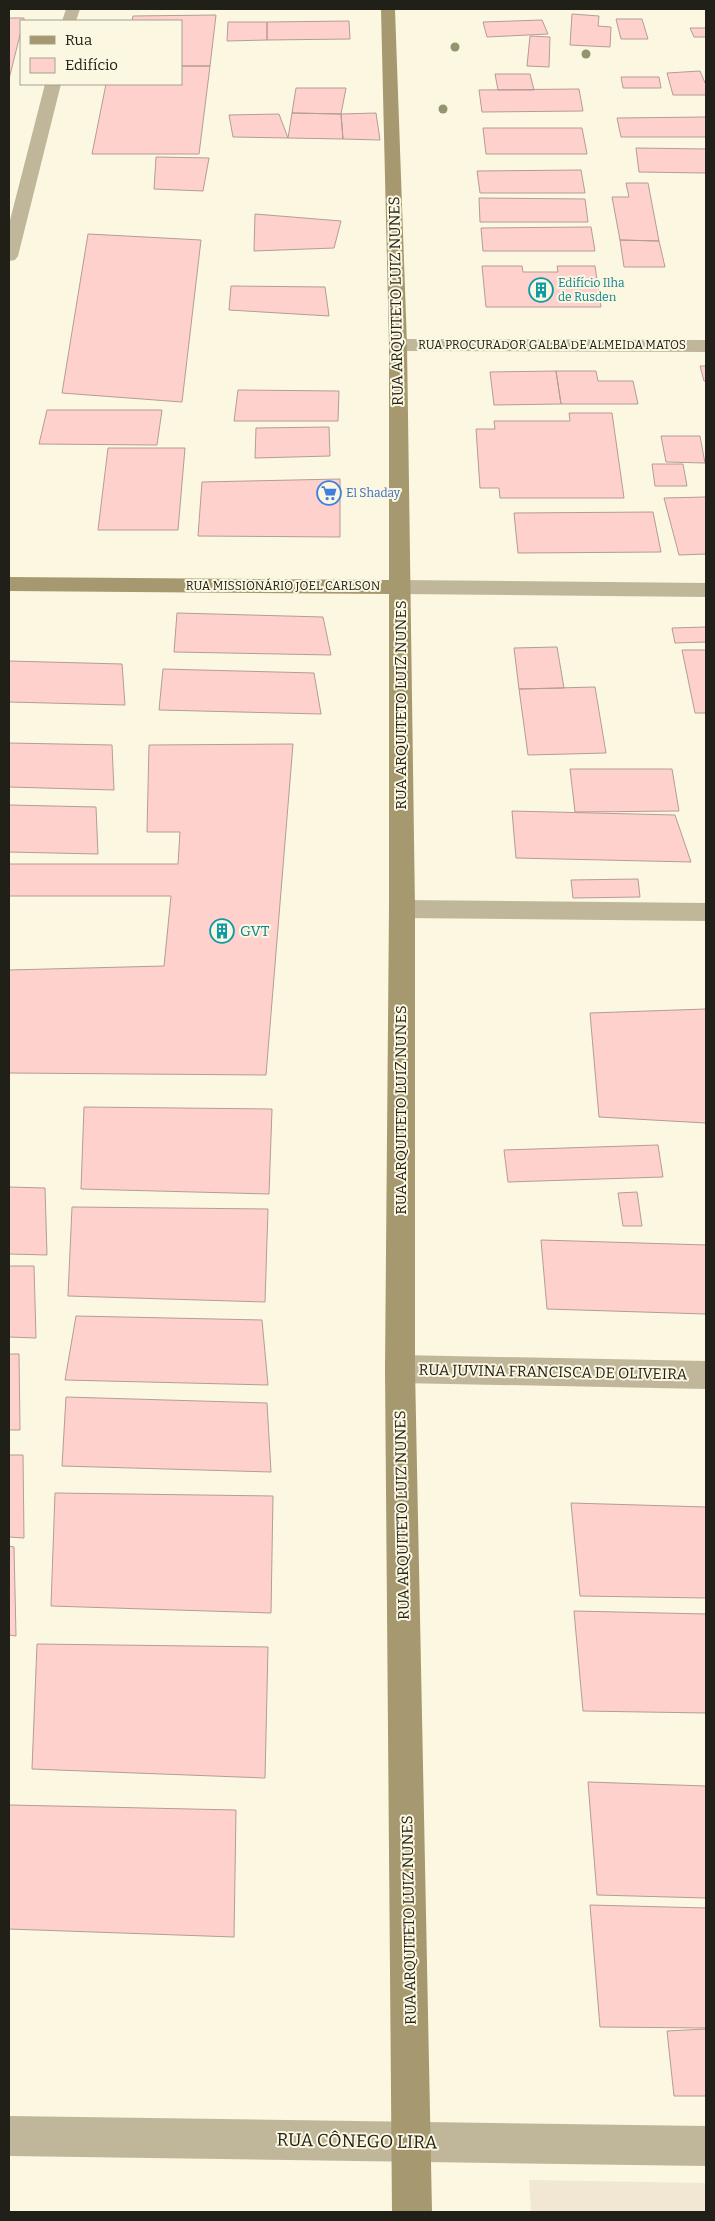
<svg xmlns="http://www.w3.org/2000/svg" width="715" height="2221" viewBox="0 0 715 2221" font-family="Bitter,serif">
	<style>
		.education { fill: #f2e7d2 }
		.building { fill: #ffd1cc; stroke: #b49c99 }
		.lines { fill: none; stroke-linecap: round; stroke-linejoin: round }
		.street { fill: #c0b79b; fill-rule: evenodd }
		.secondary { fill: #a6986f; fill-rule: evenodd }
		.tree { fill: #929570 }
		.labels { text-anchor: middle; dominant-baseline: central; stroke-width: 4; stroke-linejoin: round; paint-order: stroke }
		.far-culture-label { font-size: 12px; fill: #0d838f; stroke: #fbf7e1; text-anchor: start }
		.far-street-label { font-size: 12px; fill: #212018; stroke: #fbf7e1 }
		.far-shop-label { font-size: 12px; fill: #366cbe; stroke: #fbf7e1; text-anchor: start }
		.street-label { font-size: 15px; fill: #212018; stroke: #fbf7e1 }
		.culture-label { font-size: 15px; fill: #0d838f; stroke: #fbf7e1; text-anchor: start }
		.near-street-label { font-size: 18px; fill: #212018; stroke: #fbf7e1 }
	</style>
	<rect width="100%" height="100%" fill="#fbf7e1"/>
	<!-- education -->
	<path class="education" d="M529,2180L706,2183V2212H531Z"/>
	<!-- building -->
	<path class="building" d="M572,14L599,16L598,26L611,27L610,47L570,45Z
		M216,15L210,66H181V21H132L133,16Z
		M9,18H24V21H21V31L9,79Z
		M616,19H642L648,39H621Z
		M542,20L548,34L487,37L483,22Z
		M349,21L350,39L267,40V22Z
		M228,22H267V40L227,41Z
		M690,28H706V37H694Z
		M530,36L550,37L549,67L527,66Z
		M181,66H210L199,154H92L106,84H181Z
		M700,71L706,85V95H673L667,73Z
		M495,74H530L534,90H498Z
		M621,77H659L661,88H623Z
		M296,88H346L341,114L292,113Z
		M579,89L583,111L482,112L479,90Z
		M292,113L341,114L343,139L288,138Z
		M376,113L380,140L343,139L341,114Z
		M279,114L288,138L233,137L229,115Z
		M706,117V137H621L617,118Z
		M483,128H582L587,154H486Z
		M636,148L706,149V173L639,172Z
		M156,157L209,158L203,191L154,189Z
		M581,170L585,193H480L477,171Z
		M626,183H648L659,241L620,240L612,197H629Z
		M479,198L585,199L588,222H480Z
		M255,214L341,221L334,248L254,251Z
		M591,227L595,251H483L481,228Z
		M88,234L201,240L182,402L62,393Z
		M620,240L659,241L665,267H624Z
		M482,266H522L523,272H558L557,266H595L601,307H486Z
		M231,286L325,287L329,316L229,310Z
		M700,366H706V381H704Z
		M556,371H596L598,381H633L638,404H561Z
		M556,371L561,404L494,405L490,372Z
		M238,390L339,391L338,421H234Z
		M47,410H162L157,445L39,444Z
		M569,413H612L624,498H500L499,488H480L476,429H495L494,421H570Z
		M329,427L330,456L255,458L256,428Z
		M661,436H700L705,463L666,462Z
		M108,448H185L178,530H98Z
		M652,464H683L687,486H655Z
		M340,479V537L198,536L202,482Z
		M706,497V554L679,555L664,498Z
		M653,512L661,552L518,553L514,513Z
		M177,613L323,617L331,655L174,652Z
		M706,627V642L675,643L672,628Z
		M557,647L564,688L519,689L514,648Z
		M682,650H706V713H695Z
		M9,661L122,664L125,705L9,702Z
		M163,669L314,673L321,714L159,710Z
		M595,687L606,753L528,755L519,689Z
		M9,743L112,745L114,790L9,787Z
		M293,744L266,1075L9,1073V970L164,966L171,896H9V864H178L180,832H147L149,745Z
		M570,769H672L679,811L575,812Z
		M9,805L96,807L98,854L9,852Z
		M512,811L675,815L691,862L516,858Z
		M638,879L640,897L573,898L571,880Z
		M706,1009V1123L599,1117L590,1013Z
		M84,1107L272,1109L269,1194L81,1189Z
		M658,1145L663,1177L508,1182L504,1150Z
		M9,1187L45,1188L47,1255L9,1254Z
		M637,1192L642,1226H623L618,1193Z
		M72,1207L268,1209L265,1302L68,1296Z
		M541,1240L706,1245V1314L547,1309Z
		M9,1266H34L36,1338L9,1337Z
		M76,1316L262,1320L268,1385L65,1380Z
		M9,1354H19L20,1430H9Z
		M66,1397L267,1403L271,1472L62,1466Z
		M9,1455H23L24,1538L9,1537Z
		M55,1493L273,1496L271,1613L51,1606Z
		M571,1503L706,1507V1598L580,1596Z
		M9,1546L14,1547L16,1636L9,1635Z
		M574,1611L706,1614V1713L583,1711Z
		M37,1644L268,1647L265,1778L32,1769Z
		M588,1782L706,1786V1898L597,1895Z
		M9,1805L236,1810L234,1937L9,1929Z
		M590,1905L706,1908V2028L600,2027Z
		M706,2029V2096H674L667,2031Z"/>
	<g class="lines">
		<!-- street -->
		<path class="street" d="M66,9H80L76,21H62Z
			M45,84H61L18,256L15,260L9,261V224Z
			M398,339L706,340V352L398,351L391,349L389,345L391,341Z
			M400,580L706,583V597L400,594L392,592L389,587L392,582Z
			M402,900L706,903V921L402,918L393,915L389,909L393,903Z
			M400,1355L706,1361V1389L400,1383L389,1379L385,1369L389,1359Z
			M9,2116L706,2126V2166L9,2156Z"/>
		<!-- secondary -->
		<path class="secondary" d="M381,9H395L407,345L415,909V1369L432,2212H392L385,1369L389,909V594L9,591V577L389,580V345Z"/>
	</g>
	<!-- trees -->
	<g class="tree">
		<circle cx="455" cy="47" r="4.5"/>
		<circle cx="586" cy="54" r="4.5"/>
		<circle cx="443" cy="109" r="4.5"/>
	</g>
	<!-- icons -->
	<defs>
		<g id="building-ring" transform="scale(1.25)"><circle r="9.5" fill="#fbf7e1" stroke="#0f9aa8" stroke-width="1.5"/><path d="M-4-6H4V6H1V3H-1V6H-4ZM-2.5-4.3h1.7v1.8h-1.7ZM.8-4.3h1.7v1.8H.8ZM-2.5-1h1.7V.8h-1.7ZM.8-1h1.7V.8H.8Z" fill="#0f9aa8"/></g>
		<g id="supermarket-ring" transform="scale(1.25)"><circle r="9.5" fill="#fbf7e1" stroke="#3f7fe0" stroke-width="1.5"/><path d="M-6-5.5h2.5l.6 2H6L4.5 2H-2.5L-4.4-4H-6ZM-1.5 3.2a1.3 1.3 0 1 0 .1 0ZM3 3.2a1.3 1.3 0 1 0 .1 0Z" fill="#3f7fe0"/></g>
	</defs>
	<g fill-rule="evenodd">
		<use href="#building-ring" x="541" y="290"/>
		<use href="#supermarket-ring" x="329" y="493"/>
		<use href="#building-ring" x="222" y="931"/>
	</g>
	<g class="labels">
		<!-- far-culture labels -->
		<g class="far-culture-label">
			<text x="558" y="283">Edifício Ilha<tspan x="558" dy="14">de Rusden</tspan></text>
		</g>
		<!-- far-street labels -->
		<g class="far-street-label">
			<text x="552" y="345">RUA PROCURADOR GALBA DE ALMEIDA MATOS</text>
			<text x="283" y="586">RUA MISSIONÁRIO JOEL CARLSON</text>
		</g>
		<!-- far-shop labels -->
		<g class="far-shop-label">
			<text x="346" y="493">El Shaday</text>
		</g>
		<!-- street labels -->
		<g class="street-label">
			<text transform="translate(396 301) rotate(-91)">RUA ARQUITETO LUIZ NUNES</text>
			<text transform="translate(401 705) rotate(-90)">RUA ARQUITETO LUIZ NUNES</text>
			<text transform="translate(401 1110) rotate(-90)">RUA ARQUITETO LUIZ NUNES</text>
			<text transform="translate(553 1372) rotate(1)">RUA JUVINA FRANCISCA DE OLIVEIRA</text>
			<text transform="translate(402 1515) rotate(-91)">RUA ARQUITETO LUIZ NUNES</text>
			<text transform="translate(409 1920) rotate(-91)">RUA ARQUITETO LUIZ NUNES</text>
		</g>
		<!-- culture labels -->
		<g class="culture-label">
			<text x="240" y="931">GVT</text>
		</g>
		<!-- near-street labels -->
		<g class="near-street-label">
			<text transform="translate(357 2141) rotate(1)">RUA CÔNEGO LIRA</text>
		</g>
	</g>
	<!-- border -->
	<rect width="715" height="2221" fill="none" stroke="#212018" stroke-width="20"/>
	<!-- legend -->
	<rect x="20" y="20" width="162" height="65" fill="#fbf7e1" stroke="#a4a191"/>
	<rect x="30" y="36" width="25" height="8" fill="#a6986f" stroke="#a4a191"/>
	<text x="65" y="45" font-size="15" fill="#212018">Rua</text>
	<rect x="30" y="58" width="25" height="15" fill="#ffd1cc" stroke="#a4a191"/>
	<text x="65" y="70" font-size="15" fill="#212018">Edifício</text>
</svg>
